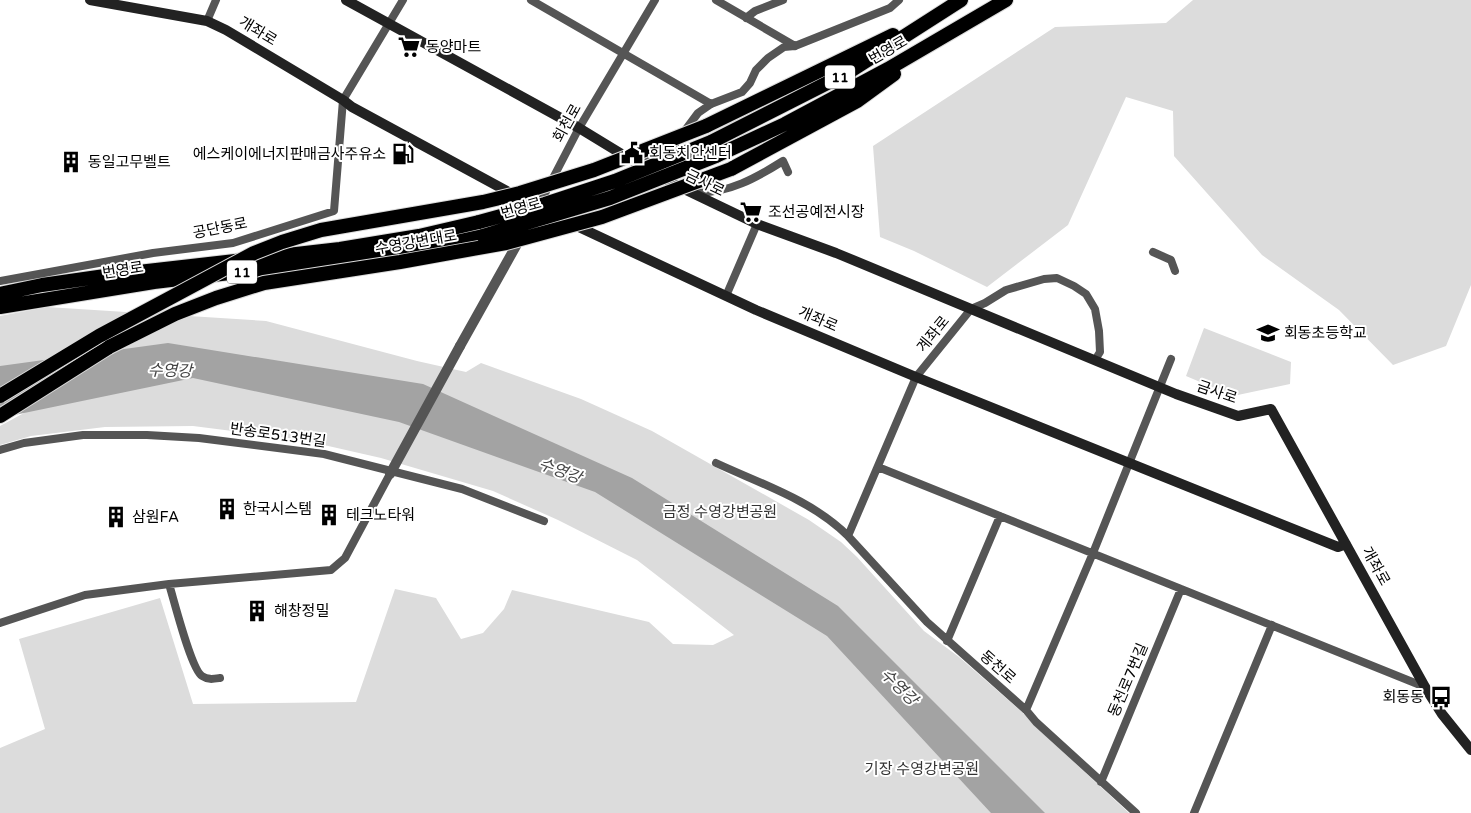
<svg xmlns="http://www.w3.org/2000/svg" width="1471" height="813" viewBox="0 0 1471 813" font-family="'Varela Round','Noto Sans KR',sans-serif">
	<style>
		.green { fill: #dcdcdc }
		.water { fill: #a3a3a3 }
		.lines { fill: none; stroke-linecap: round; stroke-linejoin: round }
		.trunk-casing { stroke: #dbdbdb; stroke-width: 16 }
		.minor { stroke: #555; stroke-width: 8 }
		.tertiary { stroke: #555; stroke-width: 10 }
		.secondary { stroke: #222; stroke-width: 10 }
		.trunk { stroke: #000; stroke-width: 14 }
		.trunk-bridge-casing { stroke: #dbdbdb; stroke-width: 16; stroke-linecap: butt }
		.tertiary-bridge { stroke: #555; stroke-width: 10 }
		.trunk-bridge { stroke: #000; stroke-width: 14 }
		.labels { text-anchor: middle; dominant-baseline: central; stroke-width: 4; stroke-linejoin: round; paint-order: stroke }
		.shield { fill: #fff; stroke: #4c4c4c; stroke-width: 1 }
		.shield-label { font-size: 14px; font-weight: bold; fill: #000 }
		.street-label { font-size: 15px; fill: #000; stroke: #fff }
		.poi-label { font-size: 15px; fill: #000; stroke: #fff; text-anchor: start }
		.park-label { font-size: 15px; fill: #333; stroke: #fff }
		.water-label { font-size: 16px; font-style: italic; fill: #444; stroke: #fff }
	</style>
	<rect width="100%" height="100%" fill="#fff"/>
	<!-- green -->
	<path class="green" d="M1193,0H1471V285L1446,346L1393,365L1339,310L1262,255L1174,156L1173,111L1126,97L1068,225L987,287L914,251L880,237L873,146L1055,27L1166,23Z
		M47,307L266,321L417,361L466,372L481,363L581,399L652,431L809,520L841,542L857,557L924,631L959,657L1021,711L1035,726L1129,813H0V748L45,729L19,639L160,598L193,704L356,702L395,589L436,598L461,639L483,633L504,609L512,590L649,622L673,644L713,645L734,635L637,560L558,520L493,491L381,458L302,440L193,426L105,427L31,436L0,445V426L72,387L0,380V316Z
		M1204,328L1291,362L1290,384L1233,396L1186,376Z"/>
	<!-- water -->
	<path class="water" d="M168,343L423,384L632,478L838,606L1045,813H991L827,636L595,492L399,422L193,378L0,418V366Z"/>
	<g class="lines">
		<!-- trunk casing -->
		<g class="trunk-casing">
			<path id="trunk" d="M706,126L893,35
				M711,142L847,73L961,0
				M716,156L785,124L888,69L1006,0
				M731,169L857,101L894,74
				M0,294L42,285L112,275L340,249L419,236L479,222
				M0,307L154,282L415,251L483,236
				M0,416L109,347"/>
		</g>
		<!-- minor -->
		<path class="minor" d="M531,0L711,104
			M716,0L795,46
			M746,18L755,11L783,0
			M207,21L216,0
			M638,163L672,148L698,113L711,104L742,92L750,83L756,70L768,58L784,47L795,46L890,8L899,0
			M696,193C729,193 756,178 783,161L788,172
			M539,205L579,128L655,0
			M1153,252L1171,260L1175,271
			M0,281L153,253L233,243L334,211L343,100L403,0
			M726,296L757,224
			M1095,360L1100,352L1099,331L1095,309L1086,294L1074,286L1057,278L1044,279L1006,290L985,303L971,309L916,377L848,536L927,622L1026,710L1036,722L1136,813
			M0,450L24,443L83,435H147L199,438L324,454L462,489L544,521
			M716,463C761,484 812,500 848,536
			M878,467L1425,687
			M169,584C174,600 191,669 202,676C208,680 213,679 220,678
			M0,623L85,595L169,584L331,570L345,558L390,474
			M947,641L1000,516
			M1026,710L1093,553L1171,359
			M1101,782L1181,589
			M1194,813L1272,625"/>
		<!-- tertiary -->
		<path class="tertiary" d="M460,346L521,237"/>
		<!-- secondary -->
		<path class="secondary" d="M90,0L207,21L226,30L343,100L352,107L538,208
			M346,0L579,128L661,178L757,224L836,253L1176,394L1238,416L1271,409L1425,687L1442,714L1471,750
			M551,214L756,310L916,377L1338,547L1346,544"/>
		<!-- trunk -->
		<use href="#trunk" class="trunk"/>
		<!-- trunk-bridge casing -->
		<g class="trunk-bridge-casing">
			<path id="trunk-bridge" d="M479,222L545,204L615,181L711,142
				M483,236L610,198L716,156
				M109,347L175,314L216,298L264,283L400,262L506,243L602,217L731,169
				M0,396L99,336L254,253L282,242L321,230L483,202L520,193L594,170L706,126"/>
		</g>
		<!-- tertiary-bridge -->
		<path class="tertiary-bridge" d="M390,474L460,346"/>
		<!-- trunk-bridge -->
		<use href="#trunk-bridge" class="trunk-bridge"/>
	</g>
	<!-- icons -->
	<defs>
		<g id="supermarket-bare" transform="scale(1.725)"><path d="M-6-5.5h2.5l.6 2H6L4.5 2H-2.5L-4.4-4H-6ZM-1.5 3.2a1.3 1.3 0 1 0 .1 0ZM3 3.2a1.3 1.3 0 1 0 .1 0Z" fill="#000" stroke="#fff" stroke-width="2.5" paint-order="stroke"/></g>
		<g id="civic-bare" transform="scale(1.725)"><path d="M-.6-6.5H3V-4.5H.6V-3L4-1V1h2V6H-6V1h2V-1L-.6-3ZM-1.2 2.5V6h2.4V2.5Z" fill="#000" stroke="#fff" stroke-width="2.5" paint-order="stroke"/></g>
		<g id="fuel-bare" transform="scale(1.725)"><path d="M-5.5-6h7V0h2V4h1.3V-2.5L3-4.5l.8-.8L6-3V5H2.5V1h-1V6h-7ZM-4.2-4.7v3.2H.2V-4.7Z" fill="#000" stroke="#fff" stroke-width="2.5" paint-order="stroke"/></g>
		<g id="building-bare" transform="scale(1.725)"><path d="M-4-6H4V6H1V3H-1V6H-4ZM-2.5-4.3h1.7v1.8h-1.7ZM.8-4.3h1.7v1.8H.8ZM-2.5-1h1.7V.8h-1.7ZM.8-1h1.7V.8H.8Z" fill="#000" stroke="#fff" stroke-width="2.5" paint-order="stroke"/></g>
		<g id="school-bare" transform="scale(1.725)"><path d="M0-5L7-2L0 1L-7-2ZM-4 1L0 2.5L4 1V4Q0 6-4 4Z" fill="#000" stroke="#fff" stroke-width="2.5" paint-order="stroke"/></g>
		<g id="bus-bare" transform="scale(1.725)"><path d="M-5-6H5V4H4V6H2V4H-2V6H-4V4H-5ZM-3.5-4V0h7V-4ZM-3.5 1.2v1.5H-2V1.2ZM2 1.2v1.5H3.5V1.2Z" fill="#000" stroke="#fff" stroke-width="2.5" paint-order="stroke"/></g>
	</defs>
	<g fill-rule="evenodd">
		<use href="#supermarket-bare" x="409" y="47"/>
		<use href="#civic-bare" x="632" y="153"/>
		<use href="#fuel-bare" x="403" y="154"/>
		<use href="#building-bare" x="71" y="162"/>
		<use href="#supermarket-bare" x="751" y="212"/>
		<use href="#school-bare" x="1268" y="333"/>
		<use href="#building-bare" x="227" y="509"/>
		<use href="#building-bare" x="329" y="515"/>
		<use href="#building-bare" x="116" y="517"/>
		<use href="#building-bare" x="257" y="611"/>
		<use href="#bus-bare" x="1441" y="697"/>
	</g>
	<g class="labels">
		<!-- shield labels -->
		<g class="shield">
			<rect x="825" y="65.5" width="30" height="23" rx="4"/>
			<rect x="227" y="260.5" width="30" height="23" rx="4"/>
		</g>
		<g class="shield-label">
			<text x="840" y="77">11</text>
			<text x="242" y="272">11</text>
		</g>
		<!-- street labels -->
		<g class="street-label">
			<text transform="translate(258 31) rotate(31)">개좌로</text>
			<text transform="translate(888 50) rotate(-30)">번영로</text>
			<text transform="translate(567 123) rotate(-61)">회천로</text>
			<text transform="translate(705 183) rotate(26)">금사로</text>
			<text transform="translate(521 208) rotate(-16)">번영로</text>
			<text transform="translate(220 228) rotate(-11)">공단동로</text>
			<text transform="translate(416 242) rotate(-10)">수영강변대로</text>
			<text transform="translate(123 270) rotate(-9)">번영로</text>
			<text transform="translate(818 319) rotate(23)">개좌로</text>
			<text transform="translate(933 334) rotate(-51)">계좌로</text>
			<text transform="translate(1217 392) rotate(19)">금사로</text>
			<text transform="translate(278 435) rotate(8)">반송로513번길</text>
			<text transform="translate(1376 566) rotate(61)">개좌로</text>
			<text transform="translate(998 667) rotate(41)">동천로</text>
			<text transform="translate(1128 680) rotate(-67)">동천로7번길</text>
		</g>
		<!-- poi labels -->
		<g class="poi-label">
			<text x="426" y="47">동양마트</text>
			<text x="649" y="153">회동치안센터</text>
			<text x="386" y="154" text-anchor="end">에스케이에너지판매금사주유소</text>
			<text x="88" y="162">동일고무벨트</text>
			<text x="768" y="212">조선공예전시장</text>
			<text x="1284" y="333">회동초등학교</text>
			<text x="243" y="509">한국시스템</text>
			<text x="346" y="515">테크노타워</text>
			<text x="132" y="517">삼원FA</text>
			<text x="274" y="611">해창정밀</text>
			<text x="1424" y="697" text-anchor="end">회동동</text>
		</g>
		<!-- park labels -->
		<g class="park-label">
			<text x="720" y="512">금정 수영강변공원</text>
			<text x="922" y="769">기장 수영강변공원</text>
		</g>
		<!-- water labels -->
		<g class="water-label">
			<text transform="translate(170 371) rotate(1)">수영강</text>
			<text transform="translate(560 471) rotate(21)">수영강</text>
			<text transform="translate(899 687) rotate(45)">수영강</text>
		</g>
	</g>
</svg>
